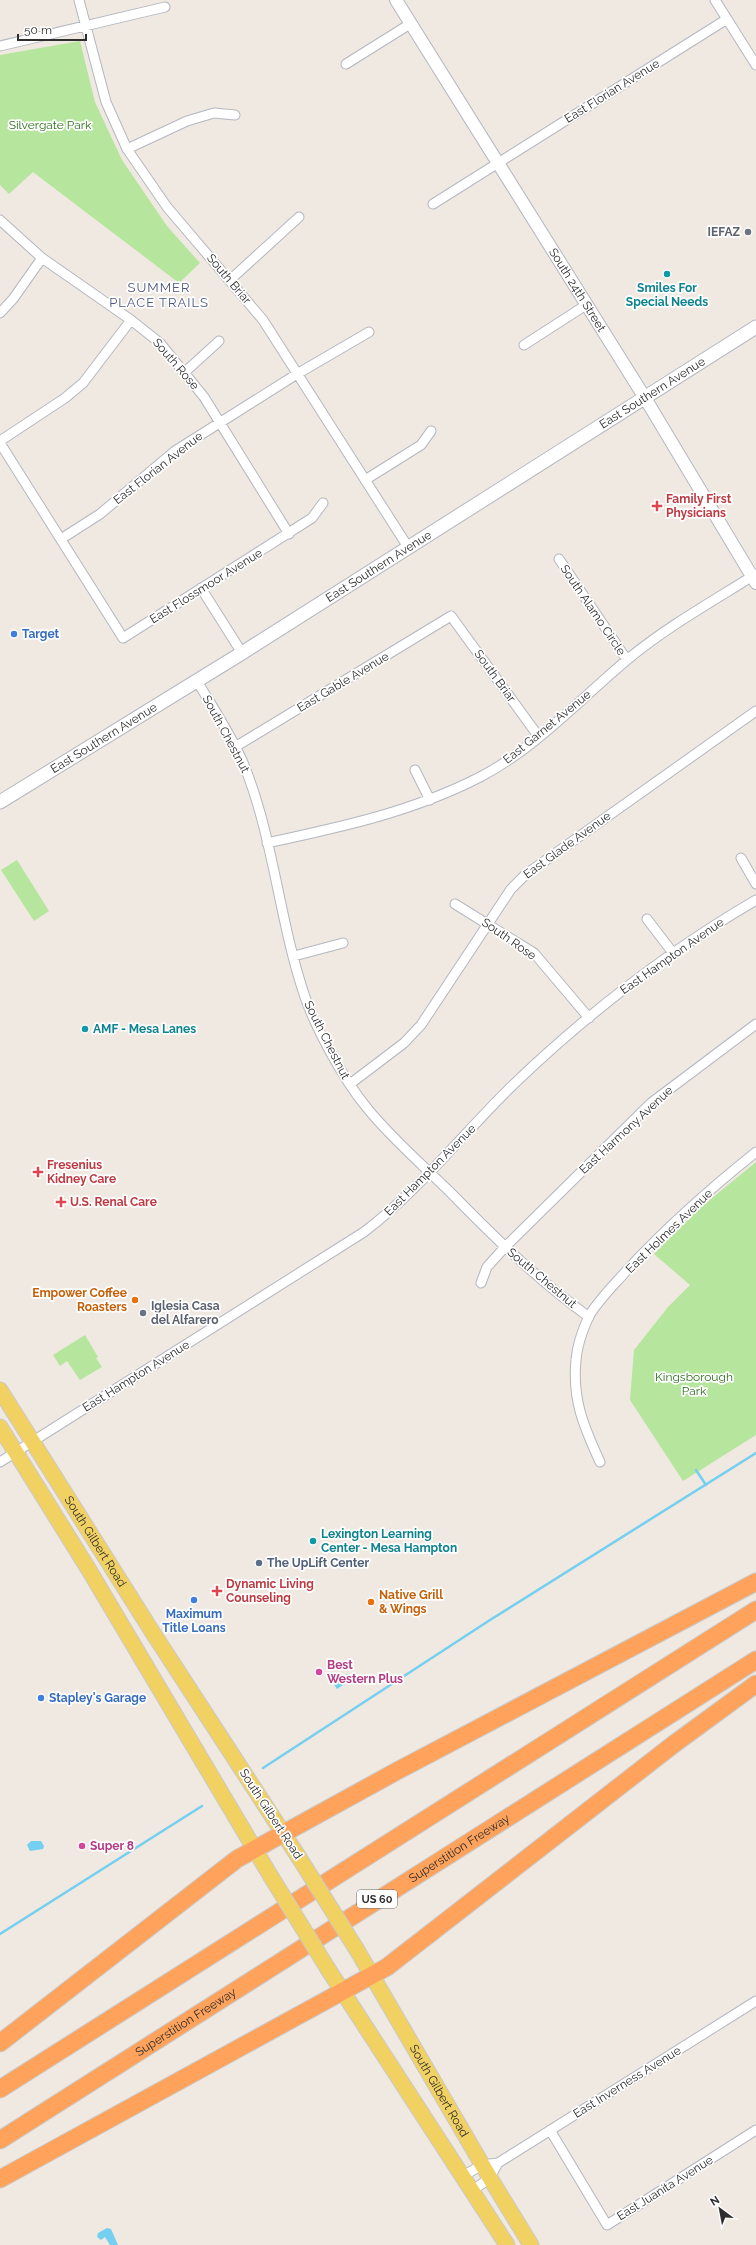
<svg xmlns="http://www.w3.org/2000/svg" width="756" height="2245" viewBox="0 0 756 2245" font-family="Raleway,sans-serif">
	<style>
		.green { fill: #b6e59e }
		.water { fill: #75cff0 }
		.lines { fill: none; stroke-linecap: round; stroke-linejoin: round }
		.stream { stroke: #75cff0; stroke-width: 2.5 }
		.minor-casing { stroke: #b4b7c1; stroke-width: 11 }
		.tertiary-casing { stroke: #b4b7c1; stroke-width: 14 }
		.secondary-casing { stroke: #b4b7c1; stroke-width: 15 }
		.primary-casing { stroke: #c9c9c9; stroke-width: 17 }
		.motorway-casing { stroke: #c9c9c9; stroke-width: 19 }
		.minor { stroke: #fff; stroke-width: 9 }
		.tertiary { stroke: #fff; stroke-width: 12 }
		.secondary { stroke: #fff; stroke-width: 13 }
		.primary { stroke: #f2d163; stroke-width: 15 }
		.motorway { stroke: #ffa35c; stroke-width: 17 }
		.primary-bridge-casing { stroke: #c9c9c9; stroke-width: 17; stroke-linecap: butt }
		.primary-bridge { stroke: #f2d163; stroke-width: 15 }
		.worship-dot { fill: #6b7280; stroke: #fff; stroke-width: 1.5 }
		.culture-dot { fill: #0f9aa8; stroke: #fff; stroke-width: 1.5 }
		.health-dot { fill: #e0444e; stroke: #fff; stroke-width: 1.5 }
		.shop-dot { fill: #3f7fe0; stroke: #fff; stroke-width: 1.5 }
		.food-dot { fill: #e8710a; stroke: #fff; stroke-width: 1.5 }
		.service-dot { fill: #5c6f8a; stroke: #fff; stroke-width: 1.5 }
		.hotel-dot { fill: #d1479c; stroke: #fff; stroke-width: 1.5 }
		.labels { text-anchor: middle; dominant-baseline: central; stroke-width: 3.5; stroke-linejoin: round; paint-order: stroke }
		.shield { fill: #fff; stroke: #6d6d6d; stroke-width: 1 }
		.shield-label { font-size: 11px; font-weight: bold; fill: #2e2e2e }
		.street-label { font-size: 12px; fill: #2e2e2e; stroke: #fff }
		.park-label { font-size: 12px; fill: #2c6e1b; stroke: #fff }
		.worship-label { font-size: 12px; font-weight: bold; fill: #5b616d; stroke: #fff; text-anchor: end }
		.culture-label { font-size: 12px; font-weight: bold; fill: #0d838f; stroke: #fff; text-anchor: start }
		.health-label { font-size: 12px; font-weight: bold; fill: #be3a42; stroke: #fff; text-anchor: start }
		.shop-label { font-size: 12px; font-weight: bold; fill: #366cbe; stroke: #fff; text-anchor: start }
		.food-label { font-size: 12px; font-weight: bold; fill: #c56008; stroke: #fff; text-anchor: end }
		.service-label { font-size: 12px; font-weight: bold; fill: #4e5e75; stroke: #fff; text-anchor: start }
		.hotel-label { font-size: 12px; font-weight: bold; fill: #b23c85; stroke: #fff; text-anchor: start }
		.neighbourhood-label { font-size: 13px; letter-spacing: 1px; fill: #4d5680; stroke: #fff }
	</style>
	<rect width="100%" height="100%" fill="#efe9e1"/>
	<!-- green -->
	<path class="green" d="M80,41L95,102L122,160L167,226L200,263L179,283L33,172L9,194L0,185V55Z
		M17,860L49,911L34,921L1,870Z
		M756,1162V1435L683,1481L630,1400L634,1350L668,1307L690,1285L654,1254L700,1208Z
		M85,1335L98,1357L96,1358L102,1367L80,1380L67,1361L60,1366L53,1355Z"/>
	<!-- water -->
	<path class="water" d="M347,1674L351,1680L337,1689L333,1683Z
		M31,1841H41L44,1846L43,1849L30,1851L27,1845Z
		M107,2228L111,2229L118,2245H110L105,2237L101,2240L97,2237L98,2233Z"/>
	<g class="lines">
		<!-- stream -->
		<path class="stream" d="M696,1470L706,1485
			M263,1768L490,1620L756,1453
			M0,1934L202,1806"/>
		<!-- minor casing -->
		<g class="minor-casing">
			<path id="minor" d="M79,0L106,102L127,149L167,207L263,320L408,547
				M715,0L756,65
				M0,46L165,7
				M346,64L410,24
				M127,149L187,121L214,113L235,115
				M433,204L727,19
				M0,220L42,258L131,320L160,343L204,397L289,534
				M230,280L299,217
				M0,313L13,299L42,258
				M524,345L586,305
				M185,372L219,341
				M0,441L65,398L83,383L131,320
				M0,443L123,638L312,518L323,503
				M365,480L421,445L431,431
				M61,539L100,514L175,451L297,374L369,332
				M559,559L627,660
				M201,588L242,653
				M197,681C213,708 232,736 244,765C274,839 279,921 305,997C317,1031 344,1080 367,1108C392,1139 423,1165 451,1193C495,1238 538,1280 589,1317
				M235,747L451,616L539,737
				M415,770L430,800
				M267,843C341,827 412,812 480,777C536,748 580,699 628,659C668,626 713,601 756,574
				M741,858L756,884
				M455,904L534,953L589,1018
				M647,919L673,953
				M294,956L343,943
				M350,1084L404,1043L421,1025L511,889L525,875L756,711
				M481,1283L487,1267L505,1247L651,1103L756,1024
				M0,1462L364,1232C421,1189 464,1132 515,1083C588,1013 669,951 756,900
				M600,1462C584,1427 572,1400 576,1360C577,1346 583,1329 589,1316C599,1299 615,1284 628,1269C667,1227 711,1188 756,1152
				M550,2130L607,2225L756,2130
				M463,2176L482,2165L498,2163L756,2001
				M473,2190L490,2178L498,2163"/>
		</g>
		<!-- tertiary casing -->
		<g class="tertiary-casing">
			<g id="tertiary">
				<path id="s1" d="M396,0L645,398L756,583"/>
			</g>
		</g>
		<!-- secondary casing -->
		<g class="secondary-casing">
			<g id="secondary">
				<path id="s2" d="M0,802L242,653L756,327"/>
			</g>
		</g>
		<!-- primary casing -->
		<g class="primary-casing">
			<g id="primary">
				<path id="s3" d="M0,1390L153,1633L298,1856"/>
				<path d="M0,1427L89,1570L270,1875"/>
				<path id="s4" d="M357,1950L490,2178L531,2245"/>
				<path d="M328,1969L507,2245"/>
			</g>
		</g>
		<!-- motorway casing -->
		<g class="motorway-casing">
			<g id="motorway">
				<path d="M0,2043L237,1859L397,1771L756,1582"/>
				<path d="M0,2089L756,1610"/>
				<path id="s5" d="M0,2140L756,1660"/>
				<path d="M0,2179L387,1967L674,1744L756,1684"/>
			</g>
		</g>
		<!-- minor -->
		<use href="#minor" class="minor"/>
		<!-- tertiary -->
		<use href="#tertiary" class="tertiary"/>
		<!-- secondary -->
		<use href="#secondary" class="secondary"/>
		<!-- primary -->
		<use href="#primary" class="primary"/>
		<!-- motorway -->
		<use href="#motorway" class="motorway"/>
		<!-- primary-bridge casing -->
		<g class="primary-bridge-casing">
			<path id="primary-bridge" d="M298,1856L357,1950
				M270,1875L328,1969"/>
		</g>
		<!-- primary-bridge -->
		<use href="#primary-bridge" class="primary-bridge"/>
	</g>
	<!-- markers -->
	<g class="worship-dot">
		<circle cx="748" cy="232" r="4"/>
		<circle cx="143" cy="1313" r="4"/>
	</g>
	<g class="culture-dot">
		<circle cx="667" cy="274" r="4"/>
		<circle cx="85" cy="1029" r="4"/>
		<circle cx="313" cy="1541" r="4"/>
	</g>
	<g class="health-dot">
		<path d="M655 500h4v4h4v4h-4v4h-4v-4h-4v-4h4z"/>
		<path d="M36 1166h4v4h4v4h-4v4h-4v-4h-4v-4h4z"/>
		<path d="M59 1196h4v4h4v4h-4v4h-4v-4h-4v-4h4z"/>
		<path d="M215 1585h4v4h4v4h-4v4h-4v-4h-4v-4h4z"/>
	</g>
	<g class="shop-dot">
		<circle cx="14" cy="634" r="4"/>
		<circle cx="194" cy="1600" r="4"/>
		<circle cx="41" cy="1698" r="4"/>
	</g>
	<g class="food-dot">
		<circle cx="135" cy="1300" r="4"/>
		<circle cx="371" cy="1602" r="4"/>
	</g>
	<circle class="service-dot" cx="259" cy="1563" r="4"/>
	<g class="hotel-dot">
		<circle cx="319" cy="1672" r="4"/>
		<circle cx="82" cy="1846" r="4"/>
	</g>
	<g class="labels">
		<!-- shield labels -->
		<rect class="shield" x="357" y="1890" width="40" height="18" rx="3"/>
		<g class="shield-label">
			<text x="377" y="1899">US 60</text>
		</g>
		<!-- street labels -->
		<g class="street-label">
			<text transform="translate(612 91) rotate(-32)">East Florian Avenue</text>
			<text transform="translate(229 279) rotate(50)">South Briar</text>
			<text stroke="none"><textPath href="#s1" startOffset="342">South 24th Street</textPath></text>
			<text transform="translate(176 364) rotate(49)">South Rose</text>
			<text stroke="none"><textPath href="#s2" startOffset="770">East Southern Avenue</textPath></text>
			<text transform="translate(158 468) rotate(-38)">East Florian Avenue</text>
			<text stroke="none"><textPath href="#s2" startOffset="446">East Southern Avenue</textPath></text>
			<text transform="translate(206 586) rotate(-32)">East Flossmoor Avenue</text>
			<text transform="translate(593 610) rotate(56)">South Alamo Circle</text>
			<text transform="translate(495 676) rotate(54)">South Briar</text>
			<text transform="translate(343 682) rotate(-31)">East Gable Avenue</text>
			<text transform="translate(547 727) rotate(-39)">East Garnet Avenue</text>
			<text transform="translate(226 734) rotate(62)">South Chestnut</text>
			<text stroke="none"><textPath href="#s2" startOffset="122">East Southern Avenue</textPath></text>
			<text transform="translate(567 845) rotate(-36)">East Glade Avenue</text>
			<text transform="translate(509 939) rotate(35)">South Rose</text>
			<text transform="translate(672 956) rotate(-35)">East Hampton Avenue</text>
			<text transform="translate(327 1040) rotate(63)">South Chestnut</text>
			<text transform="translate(626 1130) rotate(-43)">East Harmony Avenue</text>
			<text transform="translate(430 1170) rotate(-45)">East Hampton Avenue</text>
			<text transform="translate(669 1231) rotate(-44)">East Holmes Avenue</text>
			<text transform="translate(542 1278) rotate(40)">South Chestnut</text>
			<text transform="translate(136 1376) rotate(-32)">East Hampton Avenue</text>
			<text stroke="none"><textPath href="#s3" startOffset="179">South Gilbert Road</textPath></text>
			<text transform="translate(271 1814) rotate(57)">South Gilbert Road</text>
			<text stroke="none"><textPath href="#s5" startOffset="544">Superstition Freeway</textPath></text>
			<text stroke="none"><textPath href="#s5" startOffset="220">Superstition Freeway</textPath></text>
			<text transform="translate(627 2082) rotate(-32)">East Inverness Avenue</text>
			<text stroke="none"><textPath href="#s4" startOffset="163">South Gilbert Road</textPath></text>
			<text transform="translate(665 2188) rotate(-32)">East Juanita Avenue</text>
		</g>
		<!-- park labels -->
		<g class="park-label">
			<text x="50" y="125">Silvergate Park</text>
			<text x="694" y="1377">Kingsborough<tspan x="694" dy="14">Park</tspan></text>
		</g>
		<!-- worship labels -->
		<g class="worship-label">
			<text x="740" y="232">IEFAZ</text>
			<text x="151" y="1306" text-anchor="start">Iglesia Casa<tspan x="151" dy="14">del Alfarero</tspan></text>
		</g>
		<!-- culture labels -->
		<g class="culture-label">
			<text x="667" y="288" text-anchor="middle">Smiles For<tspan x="667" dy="14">Special Needs</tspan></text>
			<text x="93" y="1029">AMF - Mesa Lanes</text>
			<text x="321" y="1534">Lexington Learning<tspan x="321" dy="14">Center - Mesa Hampton</tspan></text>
		</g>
		<!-- health labels -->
		<g class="health-label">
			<text x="666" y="499">Family First<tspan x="666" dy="14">Physicians</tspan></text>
			<text x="47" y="1165">Fresenius<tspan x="47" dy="14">Kidney Care</tspan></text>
			<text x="70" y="1202">U.S. Renal Care</text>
			<text x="226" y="1584">Dynamic Living<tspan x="226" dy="14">Counseling</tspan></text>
		</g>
		<!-- shop labels -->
		<g class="shop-label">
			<text x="22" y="634">Target</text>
			<text x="194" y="1614" text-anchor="middle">Maximum<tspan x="194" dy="14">Title Loans</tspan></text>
			<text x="49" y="1698">Stapley's Garage</text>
		</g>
		<!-- food labels -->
		<g class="food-label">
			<text x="127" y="1293">Empower Coffee<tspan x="127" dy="14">Roasters</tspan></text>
			<text x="379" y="1595" text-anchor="start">Native Grill<tspan x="379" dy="14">&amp; Wings</tspan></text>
		</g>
		<!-- service labels -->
		<g class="service-label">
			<text x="267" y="1563">The UpLift Center</text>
		</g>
		<!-- hotel labels -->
		<g class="hotel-label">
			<text x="327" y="1665">Best<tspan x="327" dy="14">Western Plus</tspan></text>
			<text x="90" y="1846">Super 8</text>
		</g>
		<!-- neighbourhood labels -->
		<g class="neighbourhood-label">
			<text x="159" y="287">SUMMER<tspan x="159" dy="15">PLACE TRAILS</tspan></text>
		</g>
	</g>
	<!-- north arrow -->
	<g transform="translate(720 2209) rotate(328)" stroke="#ffffff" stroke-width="3" paint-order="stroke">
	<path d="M0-3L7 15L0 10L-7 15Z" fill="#2e2e2e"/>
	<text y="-6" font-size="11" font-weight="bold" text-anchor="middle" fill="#2e2e2e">N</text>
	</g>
	<!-- scale -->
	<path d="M18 34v6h68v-6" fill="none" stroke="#2e2e2e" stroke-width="2"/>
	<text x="24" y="34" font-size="12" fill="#2e2e2e" stroke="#ffffff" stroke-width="3" paint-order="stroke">50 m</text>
</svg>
